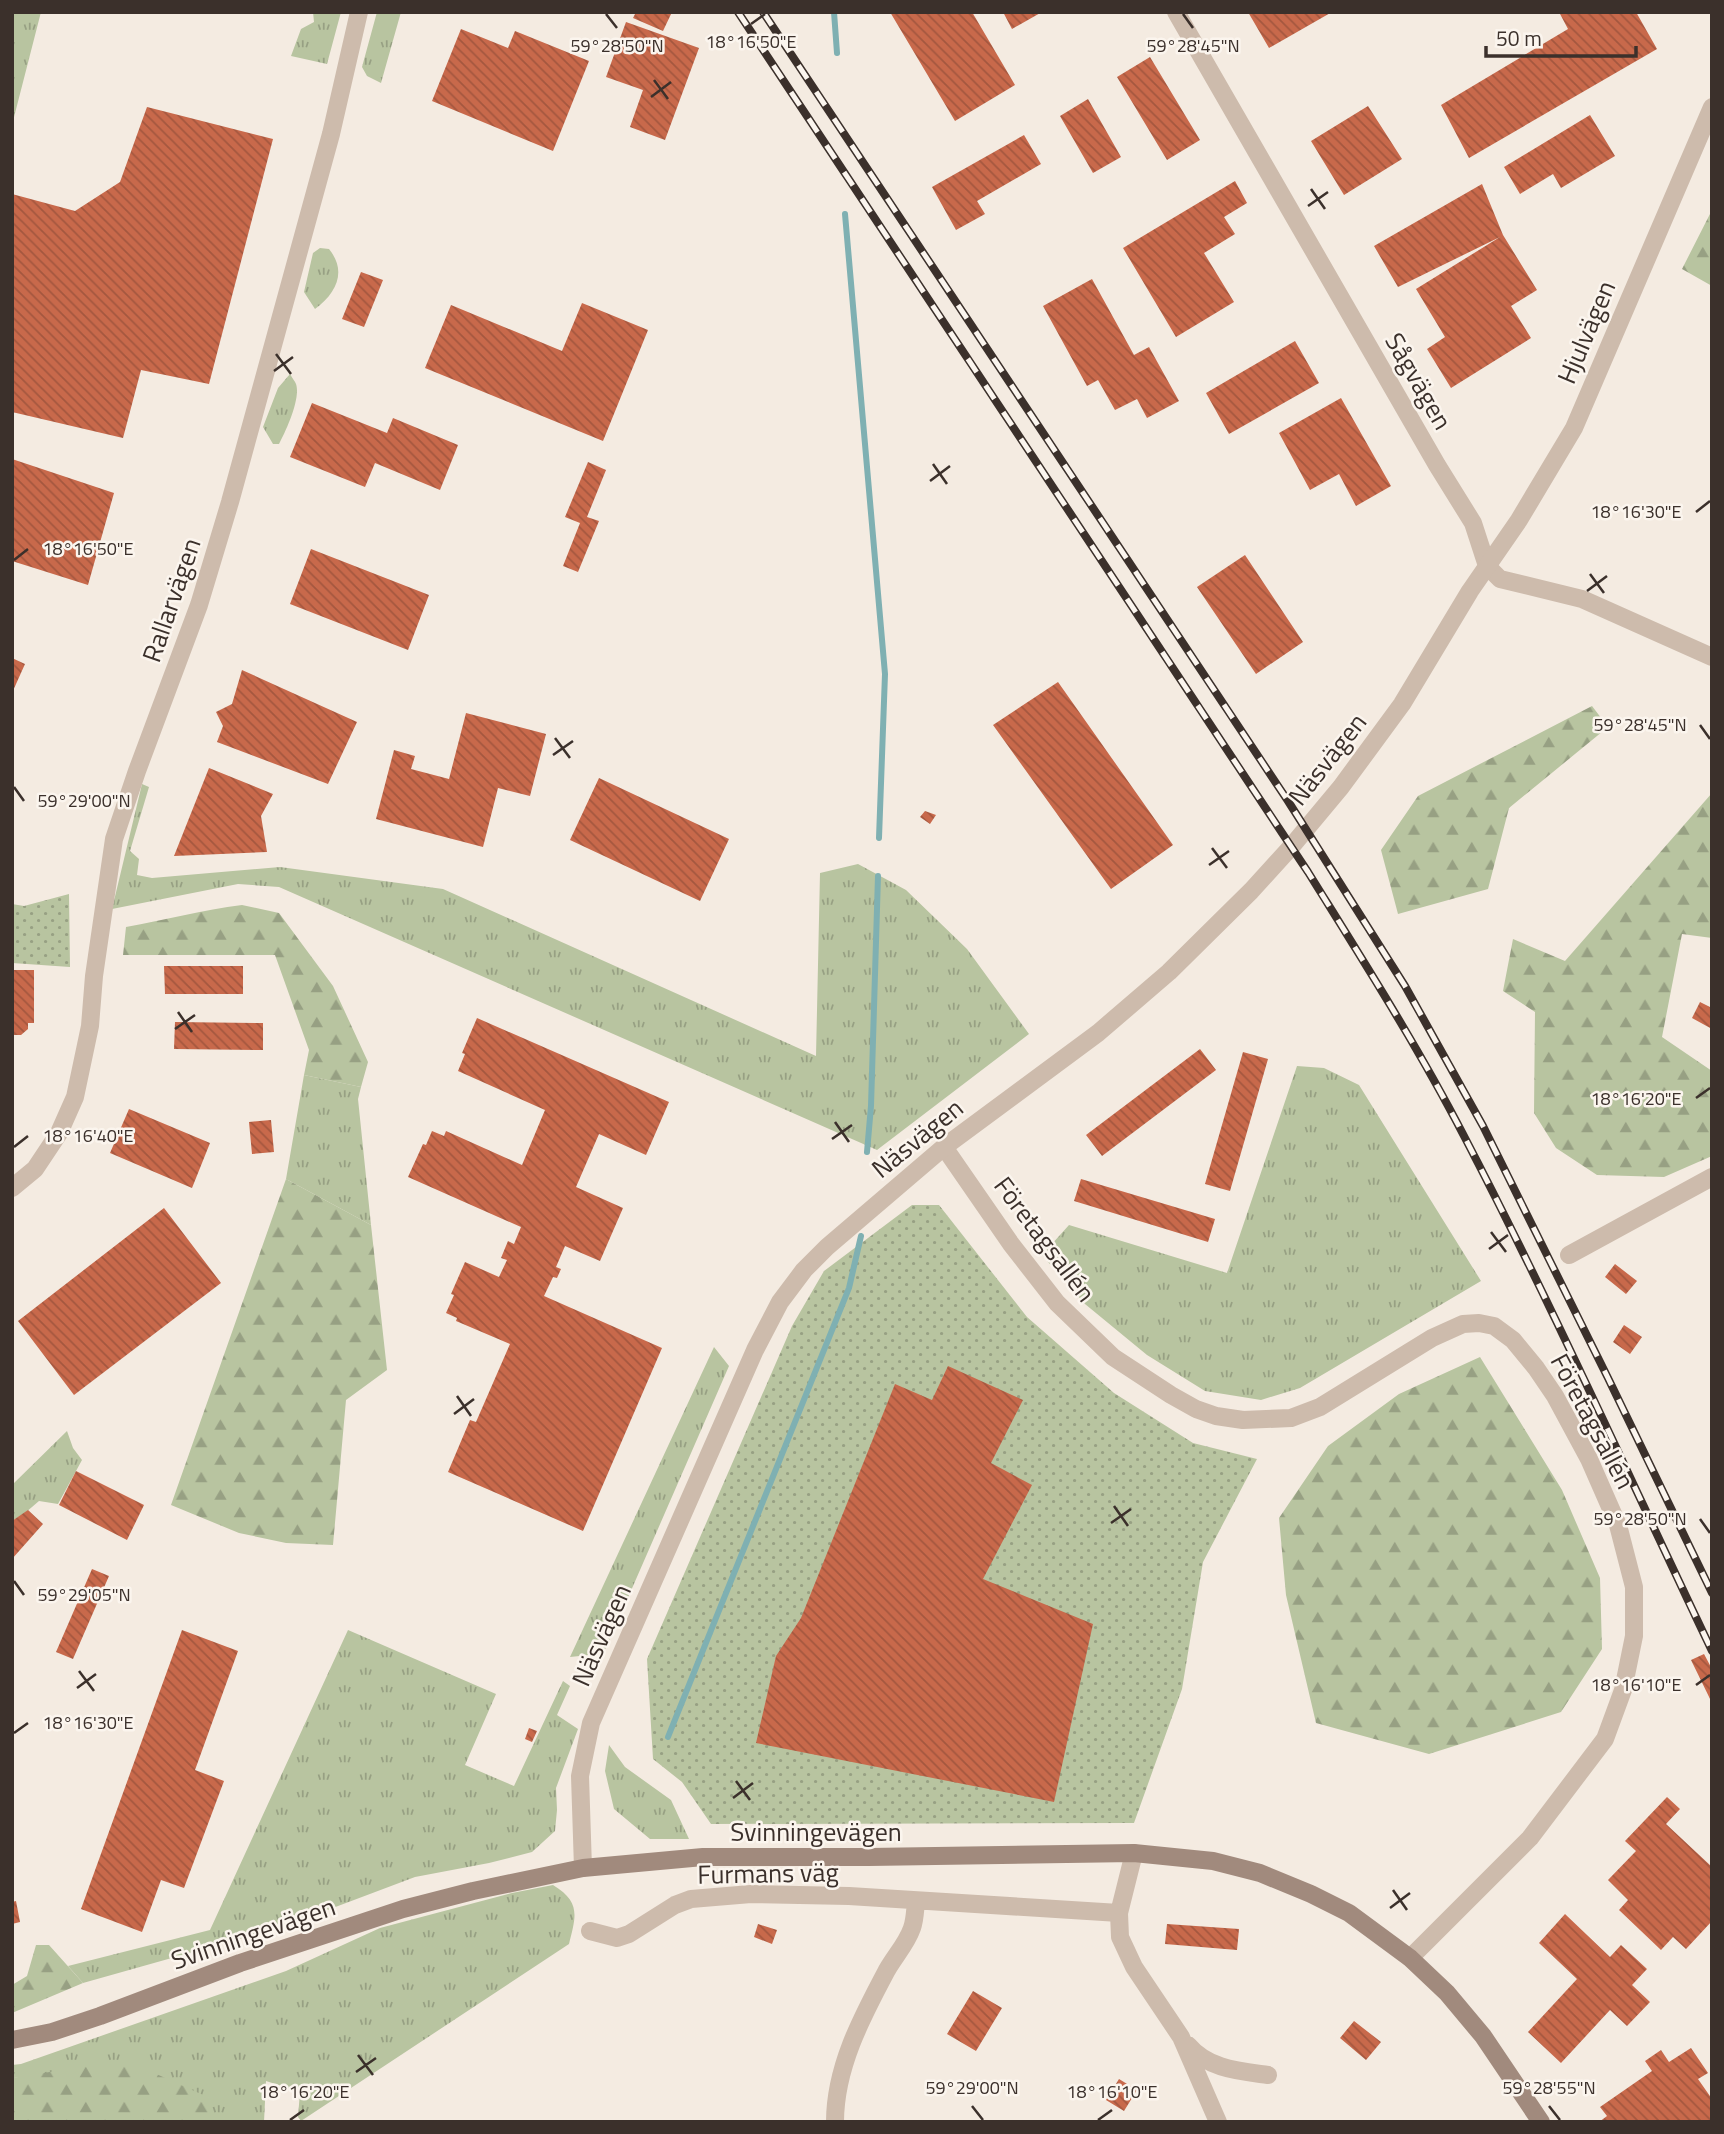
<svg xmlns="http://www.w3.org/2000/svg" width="1724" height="2134" viewBox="0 0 1724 2134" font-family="'Titillium Web',sans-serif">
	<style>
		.grass { fill: url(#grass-tufts) }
		.forest { fill: url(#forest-firs) }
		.park { fill: url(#park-dots) }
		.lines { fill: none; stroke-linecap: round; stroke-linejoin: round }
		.stream { stroke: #7fb0b2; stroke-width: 6 }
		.building { fill: url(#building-back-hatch) }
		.minor { stroke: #cdbbac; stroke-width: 18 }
		.tertiary { stroke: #cdbbac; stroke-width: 18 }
		.secondary { stroke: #a18a7d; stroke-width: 18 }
		.rail-casing { stroke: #3b302b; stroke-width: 8 }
		.rail { stroke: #fbf5ee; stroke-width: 5; stroke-dasharray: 16; stroke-linecap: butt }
		.ticks { fill: none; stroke: #3b302b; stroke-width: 2.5 }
		.labels { text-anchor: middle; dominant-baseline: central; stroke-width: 5; stroke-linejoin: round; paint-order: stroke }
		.street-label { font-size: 26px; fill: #3b302b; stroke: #fbf5ee }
		.ticks-label { font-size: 18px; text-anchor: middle; fill: #3b302b; stroke: #fbf5ee; stroke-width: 5; stroke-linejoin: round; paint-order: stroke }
	</style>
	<defs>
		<pattern id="grass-tufts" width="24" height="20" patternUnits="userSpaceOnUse" patternTransform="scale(1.75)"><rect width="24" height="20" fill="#b8c4a0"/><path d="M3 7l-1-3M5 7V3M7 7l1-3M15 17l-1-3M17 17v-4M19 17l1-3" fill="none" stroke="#97a083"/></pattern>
		<pattern id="forest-firs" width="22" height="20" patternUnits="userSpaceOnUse" patternTransform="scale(1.75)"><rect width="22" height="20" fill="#b8c4a0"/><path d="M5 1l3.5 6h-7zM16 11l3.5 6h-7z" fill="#97a083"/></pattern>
		<pattern id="park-dots" width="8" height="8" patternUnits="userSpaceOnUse" patternTransform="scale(1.75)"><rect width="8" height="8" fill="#b8c4a0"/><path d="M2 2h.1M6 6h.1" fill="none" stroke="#97a083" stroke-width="1.8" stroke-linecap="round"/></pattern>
		<pattern id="building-back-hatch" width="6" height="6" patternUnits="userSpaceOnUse" patternTransform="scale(1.75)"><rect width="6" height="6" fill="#c8694b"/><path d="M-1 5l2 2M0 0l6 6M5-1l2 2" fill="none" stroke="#a4573f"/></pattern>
	</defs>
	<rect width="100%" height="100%" fill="#f4ebe1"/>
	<!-- grass -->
	<path class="grass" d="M12,12H41L12,125Z
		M313,12H341L327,64L291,56L301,29L314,22Z
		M377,12H401L381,83L367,76L362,67Z
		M320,248L329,249C347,271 337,293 315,309L304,292L313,253Z
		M290,374C292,378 295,381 296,384C301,398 286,431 279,444H273L263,427L278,388Z
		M142,784L149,787L130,851L139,859L137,875L152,878L280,867L443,889L816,1056L820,873L858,864L906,890L967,949L1029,1034L877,1150L279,887L238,884L112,909Z
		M1297,1066L1324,1068L1359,1085L1481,1281L1300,1388L1261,1400L1205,1391L1147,1355L1085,1304L1042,1255L1069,1225L1227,1273Z
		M304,1075L361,1087L358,1099L371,1225L286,1179Z
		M714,1347L729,1366L606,1648L599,1654L570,1657Z
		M67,1431L73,1448L82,1460L58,1504L39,1501L25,1513L12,1521V1485Z
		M348,1630L496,1694L465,1765L514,1786L563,1681L570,1686L557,1715L578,1729L556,1788L557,1810L555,1831L532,1852L489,1863L415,1877L285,1926L83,1983L68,1966L210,1930Z
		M609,1745L625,1767L671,1800L689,1839H650L614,1809L605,1771Z
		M553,1885C581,1902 576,1916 569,1944L301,2121L298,2117L300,2092L266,2081L264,2122H209V2098L26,2077L12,2078V2065L21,2064L286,1971L380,1928L512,1893Z"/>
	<!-- forest -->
	<path class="forest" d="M1712,210V286L1682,269Z
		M1592,706L1608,727L1509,808L1488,889L1398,914L1381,850L1418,796Z
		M1712,793V938L1682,934L1662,1037L1712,1071V1156L1664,1177L1597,1175L1556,1148L1534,1113L1535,1012L1503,991L1513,939L1565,961Z
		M242,905L279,913L333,986L368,1062L361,1087L304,1075L309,1050L275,955H123L126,927C165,920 203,910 242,905Z
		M286,1179L371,1225L387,1370L346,1400L333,1545L286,1543L239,1533L171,1505Z
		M1480,1357L1562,1490L1600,1578L1602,1649L1561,1712L1429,1754L1316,1723L1286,1595L1279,1518L1328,1446L1399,1394Z
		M36,1945H49L83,1983L12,2013V1985L27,1976Z
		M125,2060L210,2098L209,2122H12V2078Z"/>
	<!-- park -->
	<path class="park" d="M69,894L70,967L12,963V904L24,906Z
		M912,1205H939L1027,1317L1114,1393L1193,1443L1257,1459L1203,1562L1182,1689L1134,1823L711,1824L682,1782L653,1759L647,1659L792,1326L824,1271Z"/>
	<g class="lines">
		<!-- stream -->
		<path class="stream" d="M834,12L837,53
			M845,214L885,674L879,838
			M867,1152L871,1106L878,876
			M668,1737L849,1288L861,1236"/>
	</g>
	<!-- building -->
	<path class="building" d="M636,12H672L663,31L633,18Z
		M890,12H972L1015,85L955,121Z
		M1003,12H1042L1012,29Z
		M1248,12H1332L1269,48Z
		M1559,12H1636L1657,49L1469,158L1441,105L1568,29Z
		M626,22L699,48L665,140L630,127L643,90L606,77Z
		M461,29L508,48L515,31L589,61L553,151L432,101Z
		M1150,57L1200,140L1167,160L1117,77Z
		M1088,99L1121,157L1093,173L1060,116Z
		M1368,106L1402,159L1344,195L1311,141Z
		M147,107L273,139L209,384L141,370L123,438L12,412V194L75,211L120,182Z
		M1590,115L1615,156L1561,188L1553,174L1520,194L1504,167Z
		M1024,135L1041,164L977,201L985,214L956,230L932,187Z
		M1235,181L1247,203L1224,217L1235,234L1204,253L1234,302L1176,337L1123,248Z
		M1482,184L1503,235L1537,290L1511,306L1531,338L1451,388L1427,349L1445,337L1416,289L1500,237L1398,287L1374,246Z
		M361,272L383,280L364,327L342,319Z
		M1092,279L1134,355L1149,347L1179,401L1147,418L1137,399L1115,410L1098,380L1087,386L1043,306Z
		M582,303L648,330L603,441L425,368L451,305L562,351Z
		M1295,341L1319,383L1229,434L1206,393Z
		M1341,398L1391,486L1356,506L1339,474L1310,490L1279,433Z
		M312,403L387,433L393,418L458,445L440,490L375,463L365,487L290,457Z
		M12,459L114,493L88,585L12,561Z
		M588,462L606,470L587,517L599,521L578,572L563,566L580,523L565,517Z
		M311,549L429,595L408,650L290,604Z
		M1245,555L1303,642L1256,674L1197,587Z
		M12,658L25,664L12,693Z
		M242,670L357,722L328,784L217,742L223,726L216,712L232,704Z
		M1058,682L1173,845L1111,889L993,725Z
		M466,713L546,734L530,796L498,788L483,847L376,819L394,750L415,756L411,769L449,779Z
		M209,768L273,794L261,816L267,852L174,856Z
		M599,778L729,839L700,901L570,840Z
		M925,811L936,815L930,824L920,817Z
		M164,966H243V994H165Z
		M12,970H34V1023H28V1029L21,1035H12Z
		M1700,1002L1712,1008V1029L1692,1018Z
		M477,1018L669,1102L646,1155L599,1134L576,1187L623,1208L600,1261L565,1246L556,1267L561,1269L557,1278L553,1277L544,1296L662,1348L583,1531L448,1472L470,1420L476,1422L510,1344L456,1321L457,1318L446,1313L454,1295L451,1294L465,1262L499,1277L507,1260L501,1258L508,1241L514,1244L521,1227L408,1177L423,1144L426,1145L432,1131L444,1136L446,1131L522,1165L545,1110L458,1071L465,1054L462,1053Z
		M175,1022L263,1023V1050L174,1049Z
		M1200,1049L1216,1070L1102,1156L1086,1135Z
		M1243,1052L1268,1059L1230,1191L1205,1184Z
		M129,1109L210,1143L192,1188L110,1153Z
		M271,1120L274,1152L252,1154L249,1122Z
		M1081,1179L1215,1219L1208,1242L1074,1201Z
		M164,1208L221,1283L74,1395L18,1321Z
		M1615,1264L1637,1281L1626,1294L1605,1277Z
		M1624,1325L1642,1337L1630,1354L1613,1342Z
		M948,1366L1023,1400L991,1463L1032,1485L983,1579L1093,1624L1054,1802L756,1743L776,1656L801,1618L895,1384L932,1400Z
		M76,1471L144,1505L127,1540L59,1505Z
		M28,1510L43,1524L12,1559V1521Z
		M92,1569L109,1576L73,1659L56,1652Z
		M182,1630L238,1651L195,1770L224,1781L184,1888L161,1880L142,1932L81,1909Z
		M1704,1654L1712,1669V1703L1691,1660Z
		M529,1728L537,1731L532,1742L525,1739Z
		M1667,1797L1680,1809L1666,1824L1712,1867V1921L1686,1949L1673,1937L1661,1950L1619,1910L1628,1900L1608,1880L1636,1851L1625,1841Z
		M16,1901L20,1922L12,1924V1902Z
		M1565,1914L1610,1957L1621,1945L1647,1969L1632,1985L1650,2002L1627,2026L1610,2010L1561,2063L1528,2032L1577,1979L1539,1943Z
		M758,1924L777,1930L772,1944L754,1937Z
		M1167,1924L1239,1929L1237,1950L1165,1944Z
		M973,1991L1002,2008L976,2051L947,2034Z
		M1354,2021L1381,2042L1366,2060L1340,2038Z
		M1691,2048L1708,2073L1698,2079L1712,2099V2122H1599L1607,2116L1600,2107L1652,2071L1645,2061L1661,2050L1669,2062Z
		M1119,2079L1137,2090L1124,2111L1106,2100Z"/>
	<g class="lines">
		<!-- minor -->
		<path class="minor" d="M1176,12L1437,465L1473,523L1487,566L1500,579L1582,599L1712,657
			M944,1147L1011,1244L1057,1303L1113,1357L1171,1395L1196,1409L1216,1416L1243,1420L1291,1418L1320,1407L1432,1338L1463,1324L1479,1323L1494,1326L1513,1340L1536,1368L1555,1396L1589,1459L1618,1525L1634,1587V1636L1623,1690L1605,1739L1530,1838L1410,1958
			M12,1188L35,1169L59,1133L75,1097L90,1026L94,976L114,839L137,771L199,605L230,502L331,134L359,12
			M1569,1255L1712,1177
			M1134,1853L1119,1913L1120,1937L1134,1967L1181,2037L1218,2122
			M590,1931L617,1938L629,1934L675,1905L691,1899L751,1894L849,1896L1119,1913
			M1188,2045C1208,2069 1239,2071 1268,2075
			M835,2122C835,2067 862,2017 887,1970C895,1956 907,1943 912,1928C915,1920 915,1910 916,1902"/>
		<!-- tertiary -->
		<path class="tertiary" d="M583,1868L580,1776L591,1723L755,1350L780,1302L804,1270L827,1247L944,1147L1098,1033L1169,972L1251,891L1291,847L1341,787L1402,704L1470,591L1519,520L1574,428L1712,107"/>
		<!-- secondary -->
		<path class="secondary" d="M12,2040L52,2032L100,2016L240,1963L403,1909L473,1891L583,1868L703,1857H869L1134,1853L1213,1861L1260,1873L1311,1894L1349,1913L1410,1958L1447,1993L1483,2036L1541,2122"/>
		<!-- rail casing -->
		<g class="rail-casing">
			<path id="rail" d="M738,12L1308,872C1362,959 1417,1045 1464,1136C1552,1305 1630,1479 1712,1651
				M763,12L1288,801L1405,986L1483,1126L1608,1378L1712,1593"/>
		</g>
		<!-- rail -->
		<use href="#rail" class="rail"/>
	</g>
	<!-- ticks -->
	<path class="ticks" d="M606,14L617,28M1183,14L1193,28M751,24L765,14M654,80L668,99M651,97L671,82M1311,189L1325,209M1308,206L1328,192M276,354L291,374M274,371L293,357M933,464L947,484M930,481L950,466M1696,512L1710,501M14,560L28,549M1590,574L1604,593M1587,591L1607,576M1700,725L1710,739M555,738L570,758M553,755L573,741M14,787L24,801M1212,848L1227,868M1209,865L1229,851M178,1012L192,1032M175,1029L195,1015M1696,1098L1710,1088M835,1122L849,1142M832,1139L852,1125M14,1147L28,1136M1491,1232L1506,1252M1489,1249L1508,1235M457,1396L471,1416M454,1414L474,1399M1114,1506L1128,1526M1700,1519L1710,1533M1111,1523L1131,1509M14,1581L24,1595M79,1671L94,1691M1696,1685L1710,1675M77,1688L96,1674M14,1733L28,1723M736,1781L750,1800M733,1798L753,1783M1393,1890L1407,1910M1390,1908L1410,1893M358,2055L373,2075M356,2072L376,2058M972,2106L983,2120M1549,2106L1560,2120M290,2120L304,2110M1098,2120L1112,2110"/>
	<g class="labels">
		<!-- street labels -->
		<g class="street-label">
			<text transform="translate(1586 332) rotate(-67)">Hjulvägen</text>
			<text transform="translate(1419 381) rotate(60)">Sågvägen</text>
			<text transform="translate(171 600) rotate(-71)">Rallarvägen</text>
			<text transform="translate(1327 759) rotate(-52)">Näsvägen</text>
			<text transform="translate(917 1138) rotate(-39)">Näsvägen</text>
			<text transform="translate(1045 1239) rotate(53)">Företagsallén</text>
			<text transform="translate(1593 1421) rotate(62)">Företagsallén</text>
			<text transform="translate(601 1635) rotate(-66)">Näsvägen</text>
			<text x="816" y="1831">Svinningevägen</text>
			<text transform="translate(768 1873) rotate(-1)">Furmans väg</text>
			<text transform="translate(253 1933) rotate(-19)">Svinningevägen</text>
		</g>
	</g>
	<g class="ticks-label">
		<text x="751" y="48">18°16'50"E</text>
		<text x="617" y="52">59°28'50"N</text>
		<text x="1193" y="52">59°28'45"N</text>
		<text x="1636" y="518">18°16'30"E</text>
		<text x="88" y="555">18°16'50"E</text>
		<text x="1640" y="731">59°28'45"N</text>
		<text x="84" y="807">59°29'00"N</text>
		<text x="1636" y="1105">18°16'20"E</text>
		<text x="88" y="1142">18°16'40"E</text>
		<text x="1640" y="1525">59°28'50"N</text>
		<text x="84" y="1601">59°29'05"N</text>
		<text x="1636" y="1691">18°16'10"E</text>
		<text x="88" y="1729">18°16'30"E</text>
		<text x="972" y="2094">59°29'00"N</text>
		<text x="1549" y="2094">59°28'55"N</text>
		<text x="304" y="2098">18°16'20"E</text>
		<text x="1112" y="2098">18°16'10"E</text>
	</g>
	<!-- border -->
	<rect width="1724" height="2134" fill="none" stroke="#3b302b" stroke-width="28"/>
	<!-- scale -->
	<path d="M1486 46v10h150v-10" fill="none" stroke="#3b302b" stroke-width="3.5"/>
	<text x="1496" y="46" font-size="21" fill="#3b302b" stroke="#fbf5ee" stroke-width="5" paint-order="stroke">50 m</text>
</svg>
